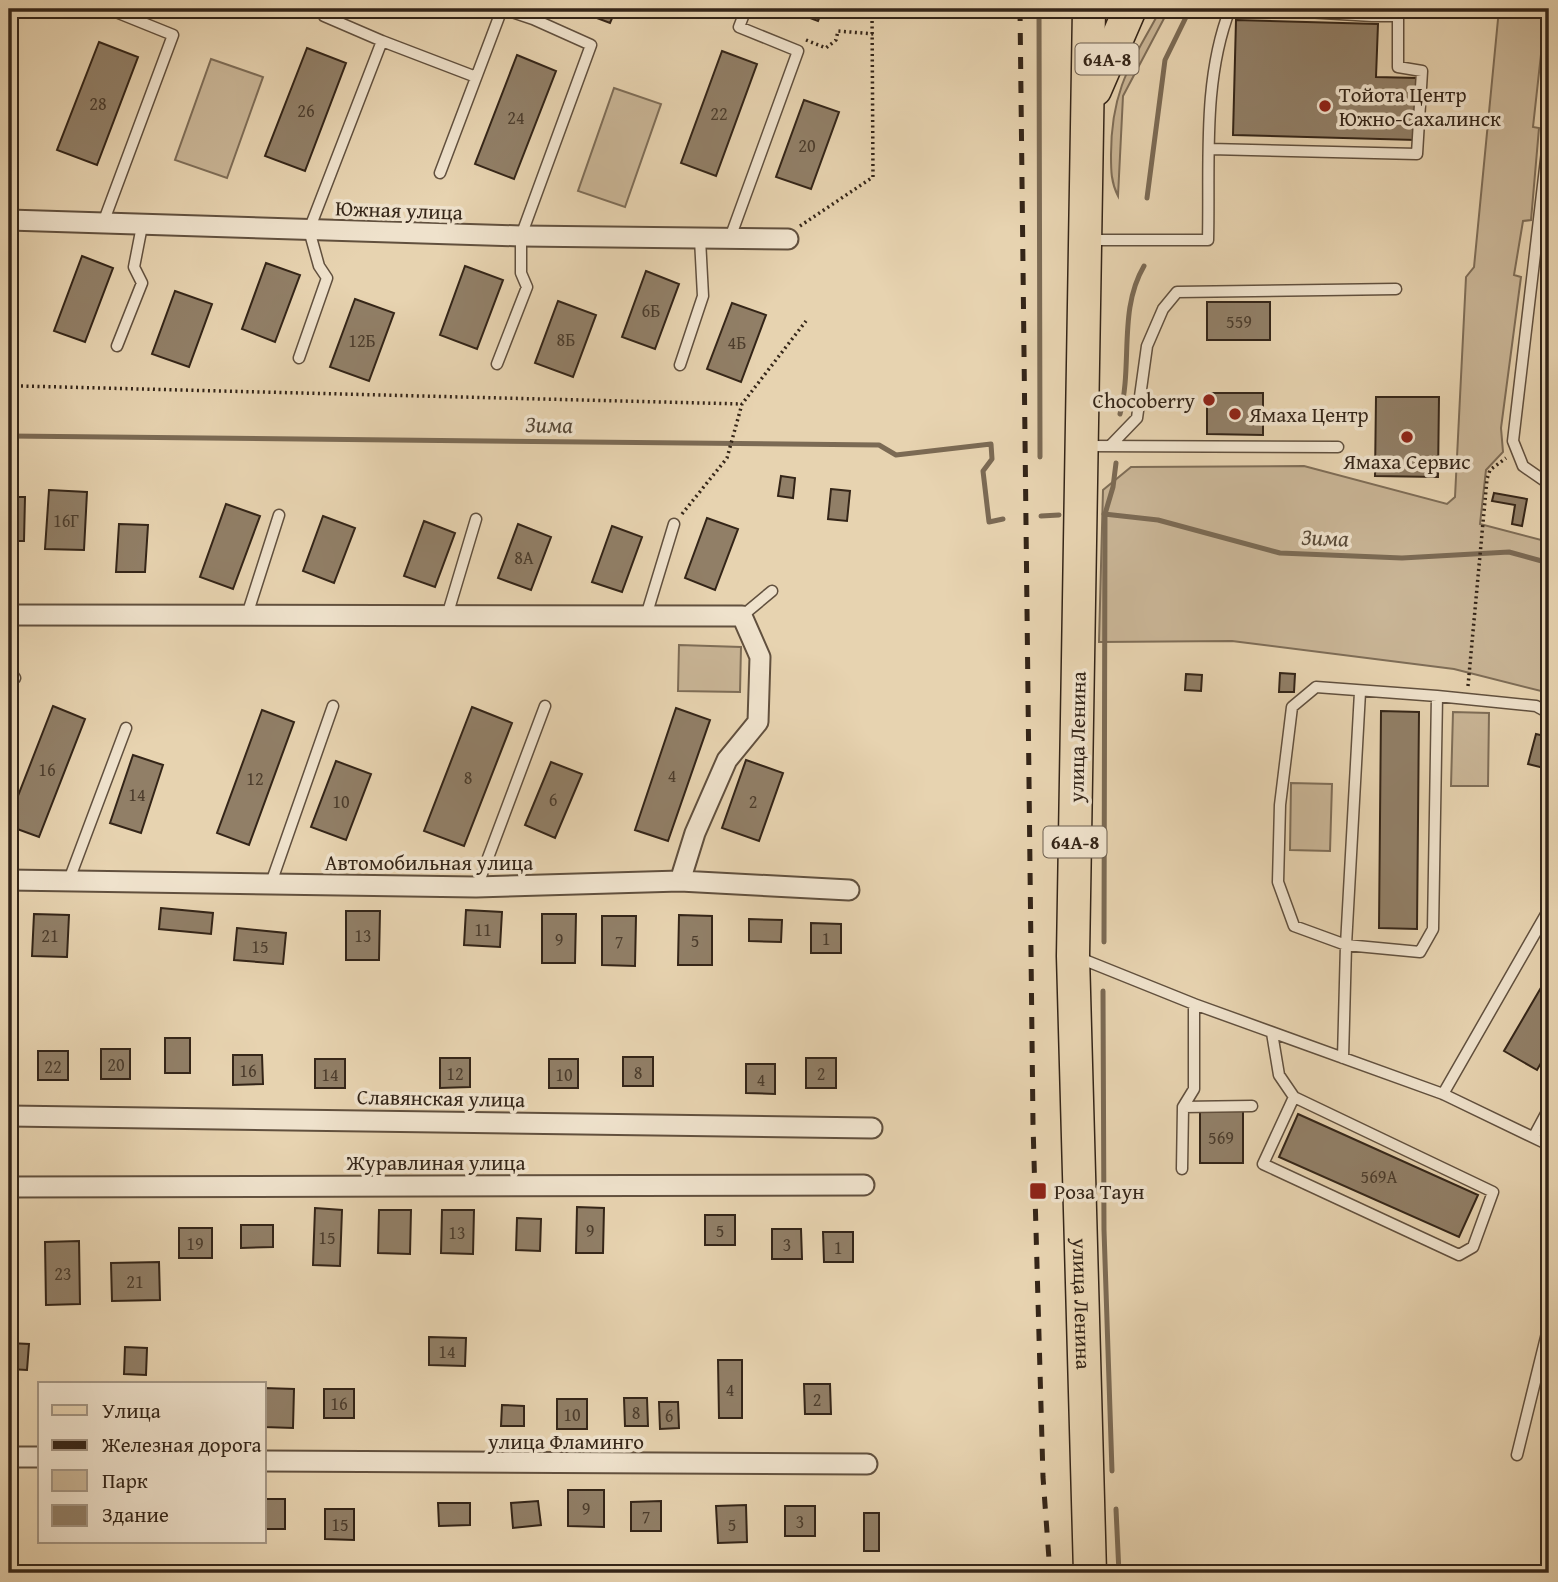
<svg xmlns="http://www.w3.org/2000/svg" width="1558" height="1582" viewBox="0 0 1558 1582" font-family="'Gentium Book Plus',serif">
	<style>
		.green { fill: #c9b596; stroke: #7e6d57; stroke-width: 2 }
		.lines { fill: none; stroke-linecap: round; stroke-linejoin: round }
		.stream { stroke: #7b6a54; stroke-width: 5 }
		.building { fill: #917f67; stroke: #342518; stroke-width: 2 }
		.service-casing { stroke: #61503e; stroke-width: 13 }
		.minor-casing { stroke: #61503e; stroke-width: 23 }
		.primary-casing { stroke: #342518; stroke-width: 35 }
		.path { stroke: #342518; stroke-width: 3.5; stroke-dasharray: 2 3.5; stroke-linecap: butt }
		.service { stroke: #efe2cc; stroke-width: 10 }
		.minor { stroke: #efe2cc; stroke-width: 19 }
		.primary { stroke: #e7d3b0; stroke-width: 32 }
		.rail { stroke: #342518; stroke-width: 5; stroke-dasharray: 12 12; stroke-linecap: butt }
		.poi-dot { fill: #8f2418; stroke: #efe2cc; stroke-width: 2.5 }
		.labels { text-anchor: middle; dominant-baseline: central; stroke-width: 7; stroke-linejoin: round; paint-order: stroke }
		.number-label { font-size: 18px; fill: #4b3c2c }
		.shield { fill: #efe2cc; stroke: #6c5e4e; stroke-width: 2 }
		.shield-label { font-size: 19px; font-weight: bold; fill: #342518 }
		.poi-label { font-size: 21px; fill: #342518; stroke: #efe2cc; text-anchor: start }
		.street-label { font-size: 21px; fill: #342518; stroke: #efe2cc }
		.water-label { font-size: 23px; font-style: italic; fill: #574836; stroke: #efe2cc }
	</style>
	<rect width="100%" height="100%" fill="#e7d3b0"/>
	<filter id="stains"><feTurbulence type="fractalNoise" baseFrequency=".00286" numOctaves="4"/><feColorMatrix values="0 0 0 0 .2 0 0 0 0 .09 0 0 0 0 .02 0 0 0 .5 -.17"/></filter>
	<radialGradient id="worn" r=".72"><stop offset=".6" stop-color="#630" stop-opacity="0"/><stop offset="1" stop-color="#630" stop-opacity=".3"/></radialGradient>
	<!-- green -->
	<path class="green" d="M1161,9H1169L1123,96L1118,196C1111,182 1111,171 1111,155C1111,90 1131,63 1161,9Z
		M1499,9H1546L1533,127L1539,128L1531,220L1523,221L1514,275L1521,277L1501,428L1503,452L1486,470L1480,524L1549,542V693L1454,669L1232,641L1099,642L1103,490L1131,467L1304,466L1447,504L1455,497L1466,277L1474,267Z
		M211,59L263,77L227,178L175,160Z
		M614,88L661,104L625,207L578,191Z
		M679,645L741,647L740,692L678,691Z
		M1453,712L1489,713L1488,786H1451Z
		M1291,783L1332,784L1330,851L1290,850Z"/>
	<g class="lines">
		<!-- stream -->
		<path class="stream" d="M1039,9L1040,457
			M1147,198L1165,60L1190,9
			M1120,414C1133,365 1118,310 1144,266
			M9,436L879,445L896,455L991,444L992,459L983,471L989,522L1003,519
			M1104,514L1158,520L1280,553L1402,558L1509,552L1549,563
			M1041,516L1059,515
			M1104,942L1105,514L1113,487L1116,463
			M1103,991L1104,1230L1112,1471
			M1116,1509L1119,1573"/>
	</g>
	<!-- building -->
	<path class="building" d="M573,9H616L610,23Z
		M786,9H823L818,21Z
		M1236,20L1378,24L1376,77L1418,78L1416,140L1233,135Z
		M99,42L138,57L97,165L57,150Z
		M307,48L346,63L305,171L265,156Z
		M722,51L757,64L716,176L681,163Z
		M517,55L556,71L514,179L475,164Z
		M804,100L839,112L811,189L776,177Z
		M82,256L113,268L85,342L54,331Z
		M266,263L300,275L275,342L242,329Z
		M465,266L503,280L477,349L440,335Z
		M646,271L679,284L655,349L622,337Z
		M175,291L212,304L189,367L152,354Z
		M355,299L394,313L369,381L330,367Z
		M558,301L596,315L573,377L535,363Z
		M1207,302H1270V340H1207Z
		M732,303L766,315L741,382L707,369Z
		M1207,393H1263V435L1207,434Z
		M1376,397H1439L1438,477L1375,476Z
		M781,476L795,478L793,498L778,496Z
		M831,489L850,491L847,521L828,519Z
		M49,490L87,492L84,550L45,549Z
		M1494,493L1527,499L1522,526L1512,524L1515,505L1492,501Z
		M9,497H25L24,541H9Z
		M226,504L260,516L233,589L200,577Z
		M323,516L355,528L334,583L303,571Z
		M707,518L738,529L715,590L685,578Z
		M424,521L455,533L435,587L404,576Z
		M119,524L148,525L145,572H116Z
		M518,524L551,537L531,590L498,578Z
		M612,526L642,537L622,592L592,582Z
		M1280,673L1295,674L1294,692H1279Z
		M1186,674L1202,675L1201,691L1185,690Z
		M53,706L85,719L39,837L9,826V819Z
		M472,707L512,723L464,846L424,831Z
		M676,708L710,720L668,841L635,830Z
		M262,710L294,722L249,845L217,833Z
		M1381,711L1419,712L1417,929L1379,928Z
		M1536,734L1549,737L1544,768L1528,764Z
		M133,755L163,765L141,833L110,823Z
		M746,760L783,773L759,841L722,828Z
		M336,761L371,774L346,840L311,827Z
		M551,762L582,774L555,838L525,825Z
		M161,908L213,913L211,934L159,929Z
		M466,910L502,912L500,947L464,945Z
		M346,911H380L379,960H346Z
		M34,914L69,915L67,957L32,956Z
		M542,914H576L575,963H542Z
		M679,915L712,916V965H678Z
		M602,916H636L635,966L602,965Z
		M749,919L782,920L781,942L749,941Z
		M811,923L841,924V953H811Z
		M237,928L286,933L283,964L234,960Z
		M1549,974V1049L1537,1070L1504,1051Z
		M165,1038H190V1073H165Z
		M101,1049H130V1079H101Z
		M38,1051H68V1080H38Z
		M233,1055H262L263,1084L233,1085Z
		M623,1057H653V1086H623Z
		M440,1058H470V1087L440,1088Z
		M806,1058H836V1088H806Z
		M315,1059H345V1088H315Z
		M549,1059H578V1088H549Z
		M746,1064H775V1094L746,1093Z
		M1200,1111H1243V1163H1200Z
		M1298,1114L1478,1195L1459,1237L1279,1157Z
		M577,1207L604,1208L603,1253H576Z
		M315,1208L342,1210L340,1266L313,1265Z
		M379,1210H411L410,1254L378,1253Z
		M442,1210H474L473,1254L441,1253Z
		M705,1215H735V1245H705Z
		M517,1218L541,1219L540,1251L516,1250Z
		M241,1225H273V1247L241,1248Z
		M179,1228H212V1258H179Z
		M772,1229H801L802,1259H772Z
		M823,1232H853V1262H824Z
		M79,1241L80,1304L46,1305L45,1242Z
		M159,1262L160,1300L112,1301L111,1263Z
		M429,1337L466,1338L465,1366L429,1365Z
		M9,1343L29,1344L27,1370L9,1369Z
		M125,1347L147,1348L146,1375L124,1374Z
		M718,1360H742V1418H719Z
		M804,1384H830L831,1414H805Z
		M264,1388L294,1389L293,1428L264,1427Z
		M324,1389H354V1418H324Z
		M624,1398H647L648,1426H625Z
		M557,1399H587V1429H557Z
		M659,1402H678L679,1428L660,1429Z
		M502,1405L524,1406V1426H501Z
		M568,1490H604V1527L568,1526Z
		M264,1499H285V1529H264Z
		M538,1501L541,1525L513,1528L511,1503Z
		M661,1501V1531H631V1502Z
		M438,1503H470V1525L439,1526Z
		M746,1505L747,1542L718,1543L716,1506Z
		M785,1506H815V1536H785Z
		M325,1509H354V1540L325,1539Z
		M864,1513H879V1551H864Z"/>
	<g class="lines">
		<!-- service casing -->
		<g class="service-casing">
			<path id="service" d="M503,9L533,19
				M1256,9L1372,16L1373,9
				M382,41L476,77
				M1549,134L1513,441L1523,466L1549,484
				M1210,149L1417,154L1422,71L1398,67V16H1372
				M440,173L502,9
				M103,223L173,35L116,12L118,9
				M730,238L798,51L739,27L746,9
				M1088,240H1208C1210,163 1202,81 1230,9
				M117,346L142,283L134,267L142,226
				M299,358L327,278L319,266L309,230L382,41L324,16L327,9
				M497,364L527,287L521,273V236L591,45L533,19L537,9
				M680,365L703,296L700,239
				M1086,446L1338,447
				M1110,446L1137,418L1147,346L1163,309L1177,292L1396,289
				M247,615L279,515
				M447,616L476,519
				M646,616L674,524
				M742,616L772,591
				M9,669L15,678
				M1316,687L1437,696L1433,929L1420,952L1346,945L1294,926L1278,882L1280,805L1292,707Z
				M1437,696L1536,706L1549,713
				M69,880L126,728
				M271,883L333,706
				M477,887L545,706
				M1077,957L1194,1004L1443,1094L1549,1145
				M1272,1033L1279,1075L1294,1097L1493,1192L1473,1247L1459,1255L1263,1164L1294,1097
				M1343,1058L1346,945L1360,692
				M1443,1094L1549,909
				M1183,1107L1252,1106
				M1534,1136L1549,1108
				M1182,1169L1183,1107L1194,1089V1004
				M1517,1455L1549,1325"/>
		</g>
		<!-- minor casing -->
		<g class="minor-casing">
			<path id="minor" d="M9,220L521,236L788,239
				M9,615L742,616L760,657L758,722L727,760L695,833L680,881
				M9,880L476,887L680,881L849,890
				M9,1116L872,1128
				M9,1187L864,1185
				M9,1457H40
				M264,1461L867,1464"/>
		</g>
		<!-- primary casing -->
		<g class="primary-casing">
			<g id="primary">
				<path id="s1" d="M1089,9L1073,956L1090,1573"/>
				<path d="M1095,90L1130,9"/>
			</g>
		</g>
		<!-- path -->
		<path class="path" d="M806,40L826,48L836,40L838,31L874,34
			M800,226L873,177L872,9
			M21,386L742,404
			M682,514L727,458L742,404L806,321
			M1468,686L1487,479L1490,470L1506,458"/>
		<!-- service -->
		<use href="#service" class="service"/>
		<!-- minor -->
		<use href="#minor" class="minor"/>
		<!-- primary -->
		<use href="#primary" class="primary"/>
		<!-- rail -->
		<path class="rail" d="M1020,9L1033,1124L1043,1477L1050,1573"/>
	</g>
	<!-- markers -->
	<g class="poi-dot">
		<circle cx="1325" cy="106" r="7"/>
		<circle cx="1209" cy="400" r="7"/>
		<circle cx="1235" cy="414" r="7"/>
		<circle cx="1407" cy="437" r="7"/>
		<rect x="1029" y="1182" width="18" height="18" rx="3.5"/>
	</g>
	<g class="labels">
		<!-- number labels -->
		<g class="number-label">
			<text x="98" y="103">28</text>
			<text x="306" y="110">26</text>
			<text x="719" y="113">22</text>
			<text x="516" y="117">24</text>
			<text x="807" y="145">20</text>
			<text x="651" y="310">6Б</text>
			<text x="1239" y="321">559</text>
			<text x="566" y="339">8Б</text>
			<text x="362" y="340">12Б</text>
			<text x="737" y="342">4Б</text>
			<text x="66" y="520">16Г</text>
			<text x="524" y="557">8А</text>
			<text x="47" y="769">16</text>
			<text x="672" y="775">4</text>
			<text x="468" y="777">8</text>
			<text x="255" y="778">12</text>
			<text x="137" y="794">14</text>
			<text x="553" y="799">6</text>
			<text x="341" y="801">10</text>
			<text x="753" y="801">2</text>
			<text x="483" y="929">11</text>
			<text x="50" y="935">21</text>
			<text x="363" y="935">13</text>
			<text x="826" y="938">1</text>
			<text x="559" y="939">9</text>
			<text x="695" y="940">5</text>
			<text x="619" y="941">7</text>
			<text x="260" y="946">15</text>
			<text x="116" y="1064">20</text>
			<text x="53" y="1066">22</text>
			<text x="248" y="1070">16</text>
			<text x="638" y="1072">8</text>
			<text x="455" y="1073">12</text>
			<text x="821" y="1073">2</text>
			<text x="330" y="1074">14</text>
			<text x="564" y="1074">10</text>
			<text x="761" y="1079">4</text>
			<text x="1221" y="1137">569</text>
			<text x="1379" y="1176">569А</text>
			<text x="590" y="1230">9</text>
			<text x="720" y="1230">5</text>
			<text x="457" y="1232">13</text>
			<text x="327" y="1237">15</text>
			<text x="195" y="1243">19</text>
			<text x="787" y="1244">3</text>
			<text x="838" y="1247">1</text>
			<text x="63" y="1273">23</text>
			<text x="135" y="1281">21</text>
			<text x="447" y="1351">14</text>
			<text x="730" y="1389">4</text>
			<text x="817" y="1399">2</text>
			<text x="339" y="1403">16</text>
			<text x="636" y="1412">8</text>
			<text x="572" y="1414">10</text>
			<text x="669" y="1415">6</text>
			<text x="586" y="1508">9</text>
			<text x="646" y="1516">7</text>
			<text x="800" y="1521">3</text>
			<text x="340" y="1524">15</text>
			<text x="732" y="1524">5</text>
		</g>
		<!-- shield labels -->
		<g class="shield">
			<rect x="1075.5" y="43.5" width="63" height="31" rx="5"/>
			<rect x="1043.5" y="826.5" width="63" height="31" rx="5"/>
		</g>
		<g class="shield-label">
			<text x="1107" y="59">64А-8</text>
			<text x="1075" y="842">64А-8</text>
		</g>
		<!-- poi labels -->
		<g class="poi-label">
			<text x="1339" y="94">Тойота Центр<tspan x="1339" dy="24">Южно-Сахалинск</tspan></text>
			<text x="1195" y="400" text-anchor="end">Chocoberry</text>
			<text x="1249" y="414">Ямаха Центр</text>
			<text x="1407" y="461" text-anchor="middle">Ямаха Сервис</text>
			<text x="1054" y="1191">Роза Таун</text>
		</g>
		<!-- street labels -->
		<g class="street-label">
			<text transform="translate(399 210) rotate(2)">Южная улица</text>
			<text transform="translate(1077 737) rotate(-89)">улица Ленина</text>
			<text x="429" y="862">Автомобильная улица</text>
			<text transform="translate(441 1098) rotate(1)">Славянская улица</text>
			<text x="436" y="1162">Журавлиная улица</text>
			<text stroke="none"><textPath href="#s1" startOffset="1295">улица Ленина</textPath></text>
			<text x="566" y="1441">улица Фламинго</text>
		</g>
		<!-- water labels -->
		<g class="water-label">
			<text transform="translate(549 424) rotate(1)">Зима</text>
			<text transform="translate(1325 537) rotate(2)">Зима</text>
		</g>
	</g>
	<!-- margin -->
	<rect width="1558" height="1582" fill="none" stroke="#e7d3b0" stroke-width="35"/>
	<rect x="10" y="10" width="1537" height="1561" fill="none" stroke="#342518" stroke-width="3.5"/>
	<rect x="18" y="18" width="1523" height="1547" fill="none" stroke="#342518" stroke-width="2"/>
	<!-- legend -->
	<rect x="38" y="1382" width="228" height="161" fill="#efe2cc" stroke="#a49684" stroke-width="2"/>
	<rect x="52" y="1405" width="35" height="10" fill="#e7d3b0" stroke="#a49684" stroke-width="2"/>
	<text x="102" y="1418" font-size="21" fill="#342518">Улица</text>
	<rect x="52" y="1440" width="35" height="10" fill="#342518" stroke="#a49684" stroke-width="2"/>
	<text x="102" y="1452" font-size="21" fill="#342518">Железная дорога</text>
	<rect x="52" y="1470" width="35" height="21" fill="#c9b596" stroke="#a49684" stroke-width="2"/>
	<text x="102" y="1488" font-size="21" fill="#342518">Парк</text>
	<rect x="52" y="1505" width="35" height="21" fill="#917f67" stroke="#a49684" stroke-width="2"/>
	<text x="102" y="1522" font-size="21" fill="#342518">Здание</text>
	<rect width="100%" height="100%" filter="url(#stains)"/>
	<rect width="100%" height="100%" fill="url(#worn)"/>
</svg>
